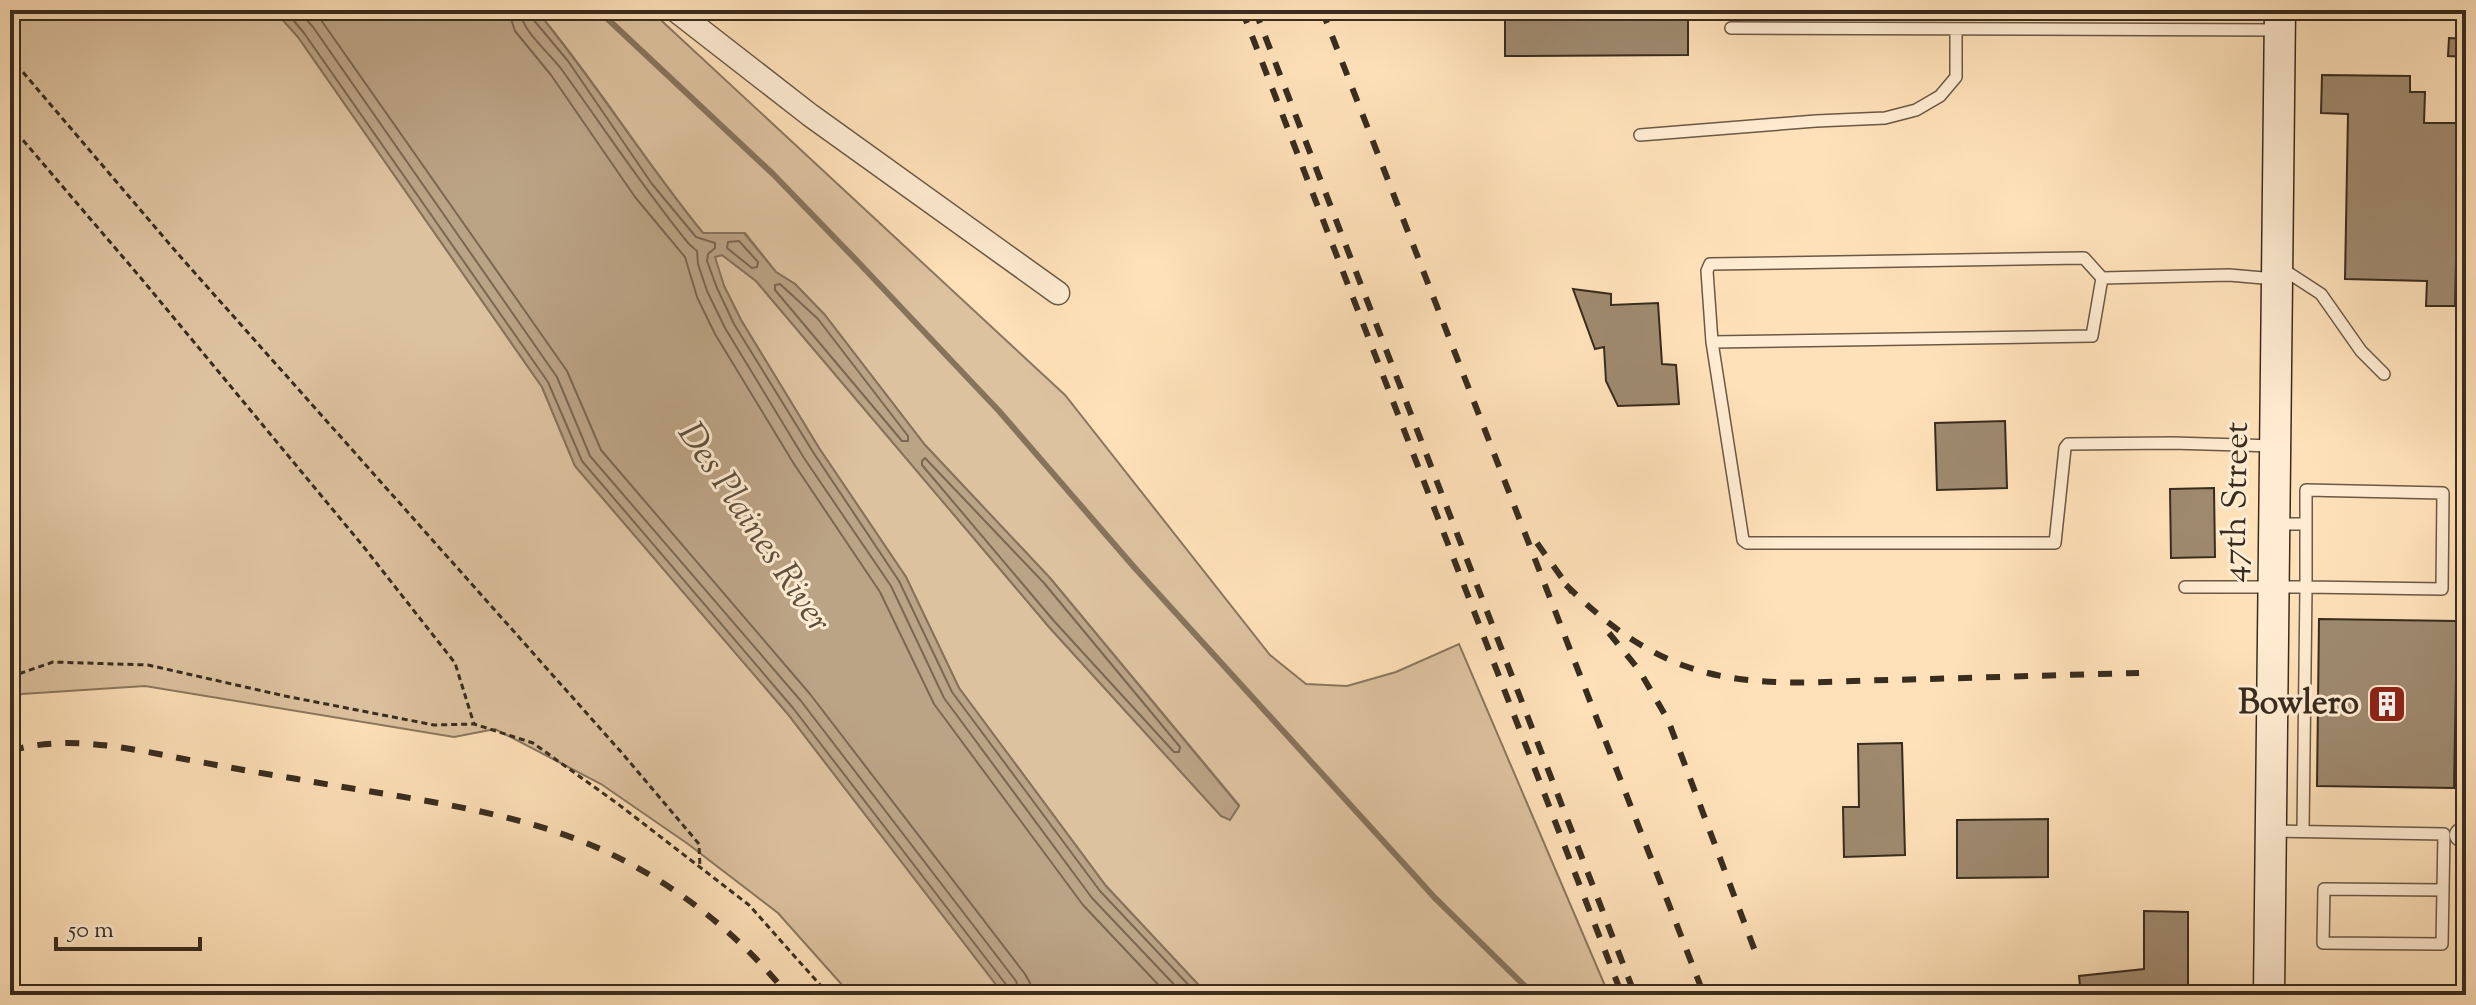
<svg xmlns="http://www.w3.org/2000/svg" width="2476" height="1005" viewBox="0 0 2476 1005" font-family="'Sorts Mill Goudy',serif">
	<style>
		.green { fill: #ddc29f; stroke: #8a775f; stroke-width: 2 }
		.water { fill: #bba385; stroke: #87735c; stroke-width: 2 }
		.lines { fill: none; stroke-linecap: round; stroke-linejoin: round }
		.shore { stroke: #7a6852; stroke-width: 2 }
		.stream { stroke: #87735c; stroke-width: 6 }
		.building { fill: #9f8a6f; stroke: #382c1f; stroke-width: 2 }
		.service-casing { stroke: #6a5946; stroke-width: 14 }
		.minor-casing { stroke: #6a5946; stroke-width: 25 }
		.secondary-casing { stroke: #382c1f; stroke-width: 33 }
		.path { stroke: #382c1f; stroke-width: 3; stroke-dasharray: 6 4; stroke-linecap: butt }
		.service { stroke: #ffecd2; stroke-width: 11 }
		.minor { stroke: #ffecd2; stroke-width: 22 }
		.secondary { stroke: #ffecd2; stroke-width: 30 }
		.rail { stroke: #382c1f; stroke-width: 6; stroke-dasharray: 14 14; stroke-linecap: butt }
		.labels { text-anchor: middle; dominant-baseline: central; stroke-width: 6; stroke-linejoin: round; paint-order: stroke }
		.street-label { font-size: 34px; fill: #382c1f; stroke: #ffecd2 }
		.poi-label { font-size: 34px; font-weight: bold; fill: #382c1f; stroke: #ffecd2; text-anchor: end }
		.water-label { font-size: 36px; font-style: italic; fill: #5f503e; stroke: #ffecd2 }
	</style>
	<rect width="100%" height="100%" fill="#ffe1b9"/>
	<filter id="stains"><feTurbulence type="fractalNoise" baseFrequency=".0025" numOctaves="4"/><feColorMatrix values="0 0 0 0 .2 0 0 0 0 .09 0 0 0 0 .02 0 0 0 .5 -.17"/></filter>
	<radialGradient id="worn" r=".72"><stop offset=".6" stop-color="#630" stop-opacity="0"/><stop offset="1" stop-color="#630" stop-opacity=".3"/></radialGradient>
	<!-- green -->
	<path class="green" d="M10,10H274L298,37L542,387L575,466L787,713L1004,995H851L778,913L688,844L601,784L495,729L454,737L145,686L22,694L10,698Z
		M536,10H650L1065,395L1270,655L1306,684L1347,686L1396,672L1459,644L1609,995H1208L1106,886L959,688L906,577L819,448L741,320L724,286L714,257L722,255L756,281L1049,627L1221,816L1230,819L1239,805L1050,578L925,445L824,314L795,284L776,272L745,233H703C644,161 596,81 536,10Z"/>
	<!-- water -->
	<path class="water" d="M274,10H536C595,81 644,161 703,233H744L776,272L795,284L824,314L925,445L1050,578L1239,806L1230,820L1221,816L1049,627L756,281L722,255L715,257L724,286L741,320L819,448L906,577L959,688L1106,886L1208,995H1004L787,713L575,466L542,387L298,37Z"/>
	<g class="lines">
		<!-- shore -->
		<path class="shore" d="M285,10L304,33L548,382L582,461L793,708L1008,987L1010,995
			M298,10L313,27L557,377L590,456L801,701L1016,981L1020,995
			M314,10L567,371L601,450L810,694L1025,974L1030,983L1032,995
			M508,10L515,31L551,75L635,197L685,257L697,297L715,334L794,464L880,592L934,704L1083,905L1168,995
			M520,10C522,32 549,52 562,70C604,128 643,188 689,244L697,251L698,264L707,291L725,328L804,458L891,586L944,698L1092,898L1184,995
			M530,10L532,18L568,61L652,184L696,237L715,243V248L708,254L707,261L717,288L734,324L813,452L899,581L952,692L1100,891L1198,995
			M739,241L758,262L757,267L752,268L727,248L728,242Z
			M780,284L818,319L908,436V441H902L775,290V285Z
			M925,458L1044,583L1180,747L1179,752H1174L1054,621L922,465V461Z"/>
		<!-- stream -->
		<path class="stream" d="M598,10L773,174L860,264L999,411L1134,567L1435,898L1534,995"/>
	</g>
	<!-- building -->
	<path class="building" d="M1520,10H1688V55L1505,56V14H1520Z
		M2449,38L2466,39V57L2448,56Z
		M2322,75L2410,76V92H2425L2424,123H2459L2455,306H2426L2427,281L2345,279L2348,114L2321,113Z
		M1573,289L1611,294V305L1658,303L1662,364L1676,365L1679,404L1618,406L1606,381L1604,347L1595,349Z
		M2005,421L2007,488L1937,490L1935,423Z
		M2214,488L2215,557L2171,558L2170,489Z
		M2319,619L2457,621L2454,788L2317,786Z
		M1902,743L1905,855L1844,857L1843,807H1859L1858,744Z
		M2048,819V877L1957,878V820Z
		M2144,911L2188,912V995H2081L2079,976L2144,969Z"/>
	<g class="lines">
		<!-- service casing -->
		<g class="service-casing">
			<path id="service" d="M1731,28L2280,30
				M1640,135L1816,121L1885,118L1916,110L1940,96L1956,77V29
				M2281,268L2321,294L2361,351L2384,374
				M1712,342L2092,336L2102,278
				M2275,446L2172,443L2068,444L2065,448L2055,543H1747L1743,540L1712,342L1707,271L1710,264L2084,258L2102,278L2229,275L2275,279
				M2306,490L2443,493L2442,589L2306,587Z
				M2275,524H2306
				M2185,587H2306L2303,831
				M2466,721V804
				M2271,831L2444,834L2442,944L2323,943L2324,889L2443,890"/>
		</g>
		<!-- minor casing -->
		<g class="minor-casing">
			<path id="minor" d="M675,10L810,115L1058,293
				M2461,835H2466"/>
		</g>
		<!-- secondary casing -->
		<g class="secondary-casing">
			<path id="secondary" d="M2269,995L2280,10"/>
		</g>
		<!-- path -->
		<path class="path" d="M10,57L178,254L622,753L699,844L700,867
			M10,125L140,277L363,546L455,663L474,724
			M10,677L53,662L148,665L285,696L434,725L474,724L533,743L618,804L749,905L829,995"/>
		<!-- service -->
		<use href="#service" class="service"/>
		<!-- minor -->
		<use href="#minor" class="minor"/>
		<!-- secondary -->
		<use href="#secondary" class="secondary"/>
		<!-- rail -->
		<path class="rail" d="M1242,10L1622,995
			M1255,10L1635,995
			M1322,10L1704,995
			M1537,543L1572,592
			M1566,585C1602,620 1638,649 1685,666C1751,690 1822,681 1890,680C1973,678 2056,675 2139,673
			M1609,633L1639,670L1668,720L1758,959
			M10,751C67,734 127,748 184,759C222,766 259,773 297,779C394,797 508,808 598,848C672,881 737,932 788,995"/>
	</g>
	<!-- icons -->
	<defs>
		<g id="building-square" transform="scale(2)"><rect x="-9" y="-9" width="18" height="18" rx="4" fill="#8f2418" stroke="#ffecd2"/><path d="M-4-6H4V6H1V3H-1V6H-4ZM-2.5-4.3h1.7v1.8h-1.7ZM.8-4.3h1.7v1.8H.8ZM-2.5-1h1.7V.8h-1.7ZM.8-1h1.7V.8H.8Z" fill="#fff"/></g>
	</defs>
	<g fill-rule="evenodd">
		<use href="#building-square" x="2387" y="704"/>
	</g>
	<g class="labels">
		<!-- street labels -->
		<g class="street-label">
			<text transform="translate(2237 502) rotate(-89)">47th Street</text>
		</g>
		<!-- poi labels -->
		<g class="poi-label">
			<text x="2359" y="704">Bowlero</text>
		</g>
		<!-- water labels -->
		<g class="water-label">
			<text transform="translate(753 528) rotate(56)">Des Plaines River</text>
		</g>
	</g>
	<!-- margin -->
	<rect width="2476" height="1005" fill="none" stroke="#ffe1b9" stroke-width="40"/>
	<rect x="12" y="12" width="2452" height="981" fill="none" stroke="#382c1f" stroke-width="4"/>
	<rect x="20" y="20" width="2436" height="965" fill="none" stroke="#382c1f" stroke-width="2"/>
	<!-- scale -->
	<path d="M56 937v12h144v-12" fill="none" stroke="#382c1f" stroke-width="4"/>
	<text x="68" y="937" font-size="24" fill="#382c1f" stroke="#ffecd2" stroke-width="6" paint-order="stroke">50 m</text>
	<rect width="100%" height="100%" filter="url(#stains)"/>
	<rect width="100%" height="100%" fill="url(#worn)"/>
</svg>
